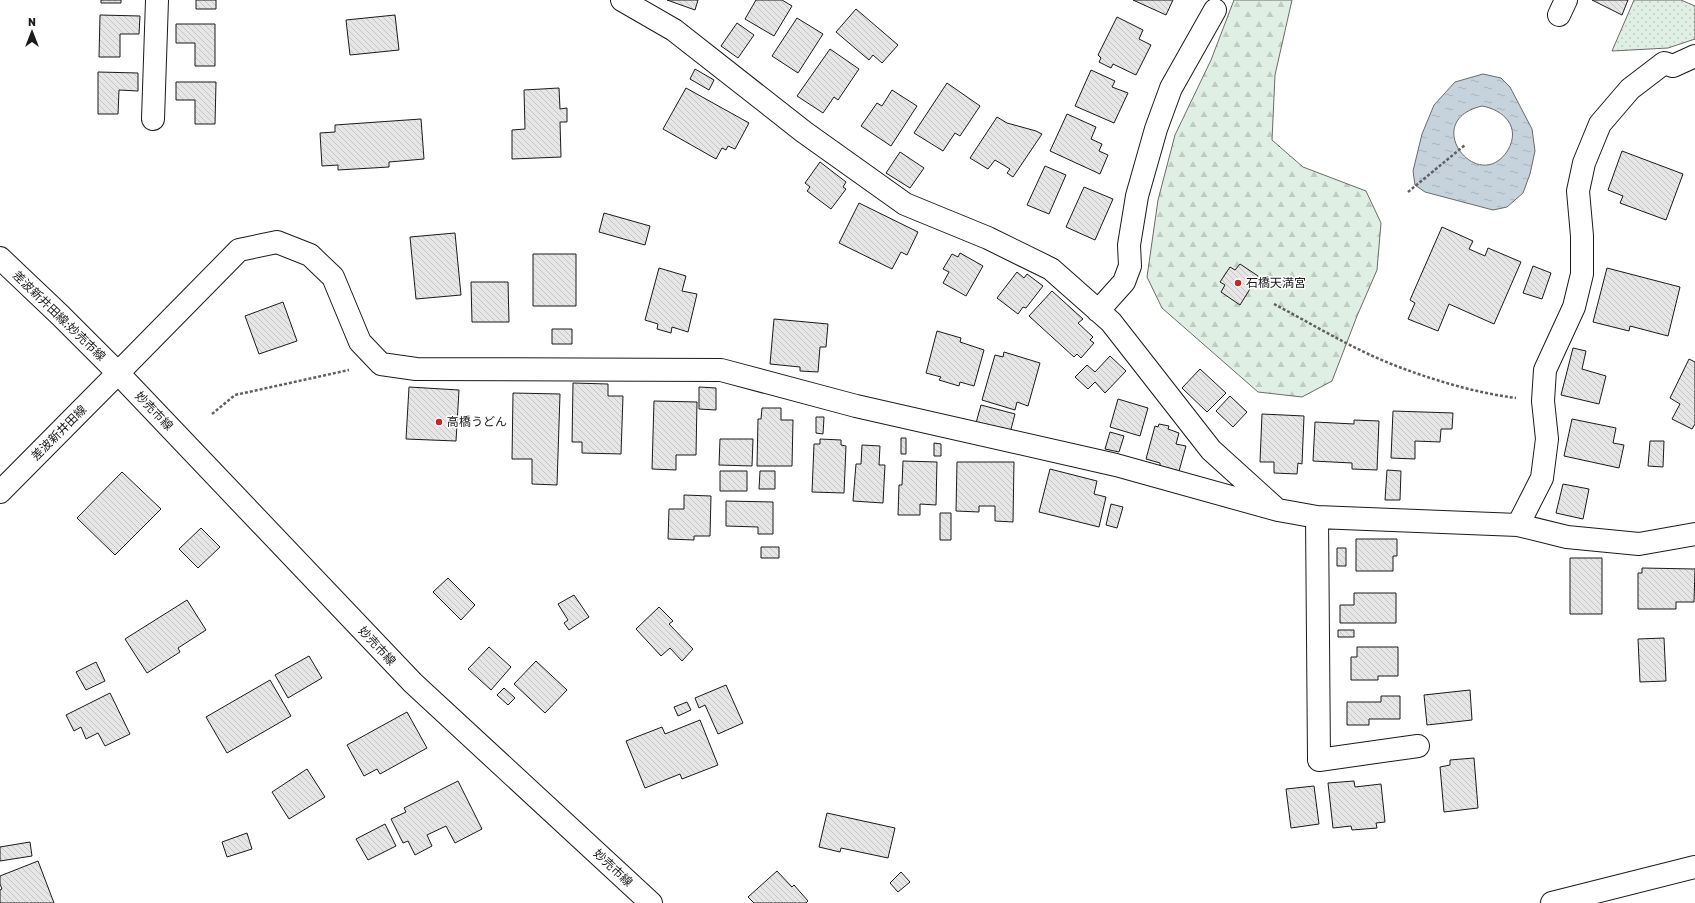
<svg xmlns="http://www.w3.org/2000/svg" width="1695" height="903" viewBox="0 0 1695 903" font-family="Rubik,'Noto Sans JP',sans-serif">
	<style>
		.forest { fill: url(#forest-firs); stroke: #6a6a6a }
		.park { fill: url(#park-dots); stroke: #6a6a6a }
		.water { fill: url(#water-ripples); stroke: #6a6a6a; fill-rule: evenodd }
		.building { fill: url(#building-back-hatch); stroke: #1a1a1a }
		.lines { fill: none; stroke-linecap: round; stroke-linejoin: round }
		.minor-casing { stroke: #1a1a1a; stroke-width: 24 }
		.secondary-casing { stroke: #1a1a1a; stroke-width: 24 }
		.path { stroke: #5f5f5f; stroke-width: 2.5; stroke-dasharray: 3 2; stroke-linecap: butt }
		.minor { stroke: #fff; stroke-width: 22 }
		.secondary { stroke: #fff; stroke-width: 22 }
		.poi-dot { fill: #c62828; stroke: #fff; stroke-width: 1.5 }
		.labels { text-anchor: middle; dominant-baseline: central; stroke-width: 3; stroke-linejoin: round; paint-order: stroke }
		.poi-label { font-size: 12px; fill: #1a1a1a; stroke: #fff; text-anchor: start }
		.street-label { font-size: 12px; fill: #1a1a1a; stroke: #fff }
	</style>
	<defs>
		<pattern id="forest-firs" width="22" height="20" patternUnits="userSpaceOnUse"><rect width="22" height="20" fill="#e0efe3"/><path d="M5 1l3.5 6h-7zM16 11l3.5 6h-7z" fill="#c0ccc2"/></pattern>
		<pattern id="park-dots" width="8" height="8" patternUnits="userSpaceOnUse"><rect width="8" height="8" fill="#e0efe3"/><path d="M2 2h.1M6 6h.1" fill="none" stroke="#c0ccc2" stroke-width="1.8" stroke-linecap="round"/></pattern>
		<pattern id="water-ripples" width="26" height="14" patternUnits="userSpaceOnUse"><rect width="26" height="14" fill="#c6d2dc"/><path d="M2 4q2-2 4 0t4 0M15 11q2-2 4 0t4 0" fill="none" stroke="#aab4bc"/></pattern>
		<pattern id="building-back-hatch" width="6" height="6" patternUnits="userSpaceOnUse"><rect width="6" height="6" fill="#e6e6e6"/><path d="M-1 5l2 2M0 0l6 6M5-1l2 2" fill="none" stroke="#c5c5c5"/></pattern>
	</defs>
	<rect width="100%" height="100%" fill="#fff"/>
	<!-- forest -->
	<path class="forest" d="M1234,0H1292L1275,75L1272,140L1303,167L1366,191L1381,223L1377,270L1357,316L1332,381L1302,397L1258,392L1162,308L1147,277L1158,200L1175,135L1211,60Z"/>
	<!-- park -->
	<path class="park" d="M1634,0H1681L1695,6V39L1668,48L1612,51Z"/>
	<!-- water -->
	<path class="water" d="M1483,74L1501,78L1510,87L1532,129L1535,151L1530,174L1523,193L1507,207L1493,210L1425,192L1415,185L1413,171L1422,134L1434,105L1455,82ZM1482,106C1504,110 1521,127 1508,150C1479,197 1418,121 1482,106Z"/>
	<!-- building -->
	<path class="building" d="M101,0H121V3H101Z
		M196,0H216V9H196Z
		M667,0H698L695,10Z
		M756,0H782L792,6L774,36L745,19Z
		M1133,0H1173L1166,15Z
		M1592,0H1628L1622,15Z
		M856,9L898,45L882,63L873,55L869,60L836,32Z
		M100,15L140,16L139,34H120V57H99Z
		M395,15L399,50L350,55L346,20Z
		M1117,17L1143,30L1139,39L1151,45L1136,75L1113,64L1111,68L1099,62L1101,58L1098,55Z
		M797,18L823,34L798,73L772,56Z
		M737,23L754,35L738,58L721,46Z
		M176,24H215V66H195V43H176Z
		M830,49L859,69L838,100L834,97L823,113L797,96Z
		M695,69L714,80L709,90L690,79Z
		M1091,70L1115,81L1112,87L1128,93L1114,123L1075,106Z
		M98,72L138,73V91L119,90L118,114H98Z
		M176,82H216L215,124H195V100H176Z
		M947,83L980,106L960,136L955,133L943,151L914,133Z
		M559,88L560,109L567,108V122H560L561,157L512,159V130L525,129L524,90Z
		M686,88L749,123L735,149L728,146L726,150L722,148L716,159L663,129Z
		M892,90L917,106L891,146L861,126L877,103L882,106Z
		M1067,114L1096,127L1091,139L1102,144L1099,151L1108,155L1100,174L1050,151Z
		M997,117L1007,123L1036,131L1042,134L1013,177L1007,173L1010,169L995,160L988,169L970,158Z
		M421,119L424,159L389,162V167L338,170V165L322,166L320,133L335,132V125Z
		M1622,151L1683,174L1666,220L1620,203L1623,196L1608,190Z
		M900,152L924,168L910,188L886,173Z
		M820,162L846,182L843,187L846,189L831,209L807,191L810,187L805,183Z
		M1045,166L1066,175L1049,214L1027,205Z
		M1084,187L1113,199L1095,240L1066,227Z
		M859,203L918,232L907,255L901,252L892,269L839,243Z
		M604,213L650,226L645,245L599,232Z
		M1442,227L1473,241L1469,249L1485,256L1488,248L1521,262L1494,324L1449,304L1438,331L1408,319L1415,303L1410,300Z
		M455,233L461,295L416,299L410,237Z
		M960,253L983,266L966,296L943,283L949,272L943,269L952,254L958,257Z
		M533,254H576V306H533Z
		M1240,264L1258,276L1240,305L1221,292L1225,285L1220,282L1230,267L1235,270Z
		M1533,266L1551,273L1542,299L1523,293Z
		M659,268L686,276L682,291L697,294L688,332L672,327L671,333L657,329L658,324L645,320Z
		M1607,268L1680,287L1668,336L1630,326L1629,331L1593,322Z
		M1017,272L1024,278L1027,274L1043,286L1026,308L1023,307L1018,314L997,298Z
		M471,282H508L509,322H472Z
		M1052,291L1083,319L1078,323L1093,337L1090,340L1094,343L1081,358L1077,354L1074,357L1029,316Z
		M283,302L297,341L259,354L245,316Z
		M774,319L828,324L826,347H820L818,372L800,371V367L770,364Z
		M552,329H572V344H552Z
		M937,331L961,338L960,342L984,350L974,386L960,382L959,386L939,380L941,377L926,373Z
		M1573,348L1586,351L1582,369L1606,376L1599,404L1561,395Z
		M1004,352L1040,363L1028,406L1017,402L1015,410L982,400L995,355L1003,357Z
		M1110,356L1126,371L1105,393L1095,382L1088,389L1075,377L1087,365L1095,372Z
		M1689,359L1695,362V424L1692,429L1672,419L1680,404L1670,398Z
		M1200,369L1226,393L1207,412L1182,388Z
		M573,383L608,384V396H623L621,454L582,453V442H572Z
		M409,387L459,390L456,441L406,439Z
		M699,387L716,388V410L699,409Z
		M513,393L560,394L557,485L532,484V459H512Z
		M1230,396L1247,412L1233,427L1216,411Z
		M1118,399L1148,408L1140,436L1110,427Z
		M654,401L697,402L696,455H676V470L652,469Z
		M981,405L1015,414L1010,433L976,423Z
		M762,408H781V420H793L792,466H757L758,419H761Z
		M1393,411L1453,413L1452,429H1441L1440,442L1415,441V459L1391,458Z
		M1262,414L1304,416L1302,464L1298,463L1297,474L1274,473V462H1260Z
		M816,417H824L823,434L816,433Z
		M1572,419L1616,428L1613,443L1624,445L1619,468L1564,456Z
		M1354,420L1379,421L1377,470L1352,469V463L1313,461L1315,422L1354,424Z
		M1159,424L1169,426L1168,429L1179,433L1176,444L1186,446L1179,471L1160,466V463L1146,459L1155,426L1158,427Z
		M1110,432L1124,436L1119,452L1105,449Z
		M901,438H906V454H901Z
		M720,439H753L752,466L719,465Z
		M820,439L841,440V445L846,446L844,493L812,492L814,444H820Z
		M1650,441H1664L1663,467L1648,466Z
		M934,443L941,444V456H934Z
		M862,445L880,446L879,465H885L883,503L853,501L856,464H861Z
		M903,461L937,462L936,505L920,504V515H898L899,485H902Z
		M957,462H1014L1013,522L995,521V506H979V512L956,511Z
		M1050,469L1097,481L1094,494L1106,497L1099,527L1039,512Z
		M1387,470L1401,471L1400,500H1385Z
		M720,471H747V491H720Z
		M760,471H775V489H759Z
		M122,472L161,509L115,555L77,518Z
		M1563,484L1589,489L1583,519L1556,513Z
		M684,495L711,496L710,536H694V540L668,539L669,509H684Z
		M726,501L773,502V534H758V527L726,526Z
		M1111,504L1123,507L1117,528L1106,525Z
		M940,513H951V540H940Z
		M201,528L220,547L198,568L179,549Z
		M1356,539H1397V556H1393V571H1356Z
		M761,547H779V558H761Z
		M1337,548H1346V566H1337Z
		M1570,558H1602V614H1570Z
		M1642,568L1695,569L1694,602H1676V609H1638V573H1642Z
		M448,578L475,605L461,620L433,592Z
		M1354,593H1396V623H1340V605H1354Z
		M574,595L589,617L569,630L564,623L568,620L558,604Z
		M187,600L206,630L178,648L180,652L147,673L125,639Z
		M659,607L673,621L669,624L693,649L682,661L670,648L661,656L636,629Z
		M1338,630H1354V637H1338Z
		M1664,638L1666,681L1640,682L1638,639Z
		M489,647L511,667L491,690L468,669Z
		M1357,647H1398V676H1378V680H1351V657H1357Z
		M309,656L322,678L288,698L275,675Z
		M536,661L567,690L545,713L514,684Z
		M96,662L105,681L86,690L76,672Z
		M270,680L291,716L227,753L206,717Z
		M726,685L743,723L718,734L705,705L699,708L695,698Z
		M504,688L515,698L508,705L497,695Z
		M1470,690L1472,720L1427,725L1424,695Z
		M110,693L130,734L105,746L98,733L86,739L81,727L74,731L66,715Z
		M1381,696H1400V719H1369V725H1347V702H1381Z
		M687,702L691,710L678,716L674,707Z
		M407,712L427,748L380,774L377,769L364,776L347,745Z
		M700,720L718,765L682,779L680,774L645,788L626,741L662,727L665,734Z
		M1474,758L1478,808L1444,812L1440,767L1450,765V760Z
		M307,769L325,797L289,819L272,792Z
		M458,781L482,829L455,843L446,826L427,835L432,846L415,855L408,841L403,843L391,819L406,812L404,808Z
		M1354,781L1355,787L1381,784L1385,822L1376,823L1377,828L1352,830L1351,826L1333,828L1328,783Z
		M1314,786L1319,824L1291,828L1286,789Z
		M827,813L895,828L888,858L841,848L840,852L819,847Z
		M385,824L396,846L368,860L356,839Z
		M247,833L252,849L227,857L222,842Z
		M30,842L32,856L0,861V847Z
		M38,861L54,903H0V890L2,889L0,884V876Z
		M777,871L792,887L794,885L808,901L806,903H754L748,897Z
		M901,872L910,882L898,892L890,883Z"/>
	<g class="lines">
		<!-- minor casing -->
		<g class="minor-casing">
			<path id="minor" d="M622,0L674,30L804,132L905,204L988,238L1051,269L1111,322L1211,450L1274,507
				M1559,15L1566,0
				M153,119L157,0
				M1098,311L1124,282L1130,266L1129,245L1137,196L1156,129L1171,88L1215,10
				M118,373L239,250L277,242L310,255L333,277L360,342L381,364L416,369L721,370L856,406L1116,465L1278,510L1317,517L1518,525L1567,537L1639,544L1695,534
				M1317,517L1319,760L1418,746
				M1518,525L1542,478L1547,439L1543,401L1545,370L1574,307L1582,274V236L1578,191L1584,163L1600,124L1630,89L1664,63L1673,66L1695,56
				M1552,903L1695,867"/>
		</g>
		<!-- secondary casing -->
		<g class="secondary-casing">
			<path id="secondary" d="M0,258L60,315L118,373L413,683L651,903
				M0,492L118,373"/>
		</g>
		<!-- path -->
		<path class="path" d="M1408,192L1465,145
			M1274,304C1314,325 1356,351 1399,367C1436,381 1477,393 1516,398
			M212,414L235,395L349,370"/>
		<!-- minor -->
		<use href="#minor" class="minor"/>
		<!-- secondary -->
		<use href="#secondary" class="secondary"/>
	</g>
	<!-- markers -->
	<g class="poi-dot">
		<circle cx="1238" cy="283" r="4"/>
		<circle cx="439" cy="422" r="4"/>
	</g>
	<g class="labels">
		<!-- poi labels -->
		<g class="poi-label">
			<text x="1246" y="283">石橋天満宮</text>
			<text x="447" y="422">高橋うどん</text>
		</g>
		<!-- street labels -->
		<g class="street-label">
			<text transform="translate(59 316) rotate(44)">差波新井田線;妙売市線</text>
			<text transform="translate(154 411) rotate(46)">妙売市線</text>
			<text transform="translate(59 433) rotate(-45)">差波新井田線</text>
			<text transform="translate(377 646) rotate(47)">妙売市線</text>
			<text transform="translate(613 868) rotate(43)">妙売市線</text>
		</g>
	</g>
	<!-- north arrow -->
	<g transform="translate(32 32)" stroke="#ffffff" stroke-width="3" paint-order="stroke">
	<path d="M0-3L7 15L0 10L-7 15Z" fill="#1a1a1a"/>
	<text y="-6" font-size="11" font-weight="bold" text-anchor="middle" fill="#1a1a1a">N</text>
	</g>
</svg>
